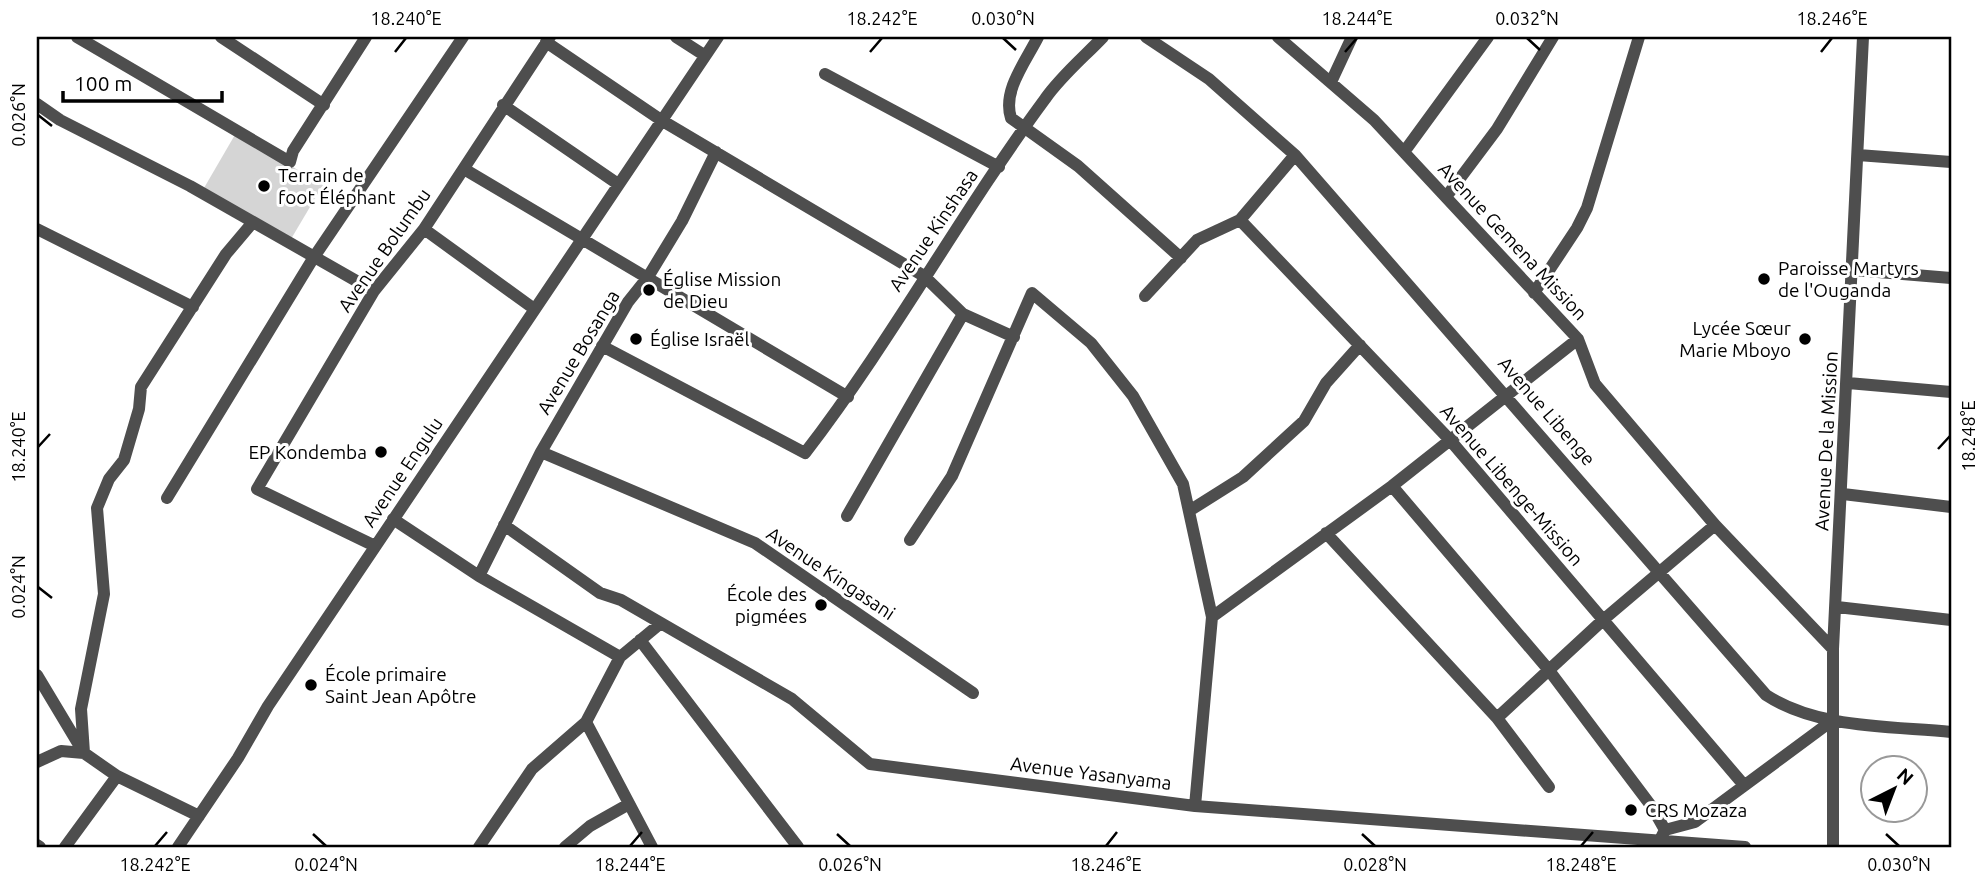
<svg xmlns="http://www.w3.org/2000/svg" width="1988" height="884" viewBox="0 0 1988 884" font-family="Ubuntu,sans-serif">
	<style>
		.green { fill: #d5d5d5 }
		.lines { fill: none; stroke-linecap: round; stroke-linejoin: round }
		.minor { stroke: #4e4e4e; stroke-width: 12 }
		.ticks { fill: none; stroke: #000; stroke-width: 2.5 }
		.poi-dot { fill: #000; stroke: #fff; stroke-width: 2.5 }
		.labels { text-anchor: middle; dominant-baseline: central; stroke-width: 6; stroke-linejoin: round; paint-order: stroke }
		.poi-label { font-size: 19px; fill: #000; stroke: #fff; text-anchor: start }
		.street-label { font-size: 19px; fill: #000; stroke: #fff }
		.neatline { fill: none; stroke: #000; stroke-width: 2.5 }
		.ticks-label { font-size: 18px; text-anchor: middle; fill: #000 }
	</style>
	<rect width="100%" height="100%" fill="#fff"/>
	<!-- green -->
	<path class="green" d="M236,133L323,185L291,239L204,188Z"/>
	<g class="lines">
		<!-- minor -->
		<path class="minor" d="M77,37L290,162L293,151L366,37
			M221,37L324,105
			M676,37L704,55
			M1038,37C1026,61 1002,91 1011,118L1078,166L1181,258
			M1146,37L1209,79L1295,155L1766,695C1818,729 1891,726 1951,732
			M1278,37L1374,120L1578,339L1595,384L1715,525L1833,649
			M546,42L661,120L924,276L963,314L847,516
			M825,74L999,167
			M1332,80L1352,37
			M37,104L60,120L190,186L374,291
			M503,105L618,184
			M1404,152L1488,37
			M1858,155L1951,162
			M464,169L848,397
			M1446,197L1497,129L1553,37
			M1240,220L1450,440L1743,784
			M37,229L193,307
			M424,229L533,308
			M1854,270L1951,278
			M1534,293L1577,228L1587,208L1639,37
			M1145,296L1197,240L1240,220L1295,155
			M963,314L1014,337
			M602,346L805,453C892,340 960,214 1045,99C1061,76 1084,57 1103,37
			M1848,383L1951,392
			M541,452L755,543L973,693
			M1392,486L1548,669L1652,807L1665,830
			M1843,494L1951,507
			M167,498L314,257L463,37
			M1189,511L1243,477L1304,421L1326,383L1360,345
			M393,519L479,576L620,657
			M504,525L600,593L621,600L792,699L870,764L1195,806L1745,847
			M1326,533L1497,718L1549,787
			M910,540L952,476L1032,293L1091,343L1133,396L1183,484L1212,617
			M375,546L257,489L374,291L424,229L550,37
			M479,576L541,452L628,302L648,277L682,221L716,152
			M1837,607L1951,620
			M640,640L798,847
			M37,675L82,750
			M1497,718L1603,620L1715,525
			M586,722L652,847
			M84,753L81,709L104,594L97,508L109,479L124,460L139,409L141,387L226,254L253,222
			M37,762L61,751L84,753L117,776L199,816
			M1195,806L1212,617L1392,486L1578,339
			M1662,836L1665,830L1695,822L1833,720
			M37,845L40,847
			M65,847L117,776
			M178,847L238,758L268,706L718,37
			M479,847L532,769L586,722L620,657L661,623
			M565,847L590,826L629,804
			M1833,847V649L1863,37"/>
	</g>
	<!-- ticks -->
	<path class="ticks" d="M1003,38L1016,50M1527,38L1540,50M395,52L406,38M870,52L882,38M1345,52L1357,38M1821,52L1832,38M38,115L52,126M38,447L50,434M1938,449L1950,436M38,587L52,598M313,834L326,846M837,834L850,846M1362,834L1375,846M1886,834L1899,846M155,846L167,832M630,846L642,832M1106,846L1117,832M1581,846L1593,832"/>
	<!-- markers -->
	<g class="poi-dot">
		<circle cx="264" cy="186" r="7"/>
		<circle cx="1764" cy="279" r="7"/>
		<circle cx="649" cy="290" r="7"/>
		<circle cx="636" cy="339" r="7"/>
		<circle cx="1805" cy="339" r="7"/>
		<circle cx="381" cy="452" r="7"/>
		<circle cx="821" cy="605" r="7"/>
		<circle cx="311" cy="685" r="7"/>
		<circle cx="1631" cy="810" r="7"/>
	</g>
	<g class="labels">
		<!-- poi labels -->
		<g class="poi-label">
			<text x="278" y="175">Terrain de<tspan x="278" dy="22">foot Éléphant</tspan></text>
			<text x="1778" y="268">Paroisse Martyrs<tspan x="1778" dy="22">de l'Ouganda</tspan></text>
			<text x="663" y="279">Église Mission<tspan x="663" dy="22">de Dieu</tspan></text>
			<text x="1791" y="328" text-anchor="end">Lycée Sœur<tspan x="1791" dy="22">Marie Mboyo</tspan></text>
			<text x="650" y="339">Église Israël</text>
			<text x="367" y="452" text-anchor="end">EP Kondemba</text>
			<text x="807" y="594" text-anchor="end">École des<tspan x="807" dy="22">pigmées</tspan></text>
			<text x="325" y="674">École primaire<tspan x="325" dy="22">Saint Jean Apôtre</tspan></text>
			<text x="1645" y="810">CRS Mozaza</text>
		</g>
		<!-- street labels -->
		<g class="street-label">
			<text transform="translate(933 230) rotate(-56)">Avenue Kinshasa</text>
			<text transform="translate(1513 241) rotate(47)">Avenue Gemena Mission</text>
			<text transform="translate(384 250) rotate(-55)">Avenue Bolumbu</text>
			<text transform="translate(578 352) rotate(-59)">Avenue Bosanga</text>
			<text transform="translate(1547 411) rotate(49)">Avenue Libenge</text>
			<text transform="translate(1826 441) rotate(-87)">Avenue De la Mission</text>
			<text transform="translate(402 472) rotate(-56)">Avenue Engulu</text>
			<text transform="translate(1512 485) rotate(49)">Avenue Libenge-Mission</text>
			<text transform="translate(831 573) rotate(34)">Avenue Kingasani</text>
			<text transform="translate(1091 773) rotate(7)">Avenue Yasanyama</text>
		</g>
	</g>
	<!-- border -->
	<rect width="1988" height="884" fill="none" stroke="#ffffff" stroke-width="77"/>
	<!-- north arrow -->
	<g transform="translate(1894 789) rotate(42)"><circle r="33" fill="#ffffff" stroke="#999999" stroke-width="2"/>
	<path d="M0-5L12 26L0 18L-12 26Z" fill="#000000"/>
	<text y="-10" font-size="19" font-weight="bold" text-anchor="middle" fill="#000000">N</text>
	</g>
	<!-- scale -->
	<path d="M63 91v10h159v-10" fill="none" stroke="#000000" stroke-width="3.5"/>
	<text x="74" y="91" font-size="21" fill="#000000" stroke="#ffffff" stroke-width="5" paint-order="stroke">100 m</text>
	<rect x="38" y="38" width="1912" height="808" class="neatline"/>
	<g class="ticks-label">
		<text x="406" y="25">18.240°E</text>
		<text x="882" y="25">18.242°E</text>
		<text x="1003" y="25">0.030°N</text>
		<text x="1357" y="25">18.244°E</text>
		<text x="1527" y="25">0.032°N</text>
		<text x="1832" y="25">18.246°E</text>
		<text transform="translate(19 115) rotate(-90)" y="6">0.026°N</text>
		<text transform="translate(1969 436) rotate(-90)" y="6">18.248°E</text>
		<text transform="translate(19 447) rotate(-90)" y="6">18.240°E</text>
		<text transform="translate(19 587) rotate(-90)" y="6">0.024°N</text>
		<text x="155" y="871">18.242°E</text>
		<text x="326" y="871">0.024°N</text>
		<text x="630" y="871">18.244°E</text>
		<text x="850" y="871">0.026°N</text>
		<text x="1106" y="871">18.246°E</text>
		<text x="1375" y="871">0.028°N</text>
		<text x="1581" y="871">18.248°E</text>
		<text x="1899" y="871">0.030°N</text>
	</g>
</svg>
